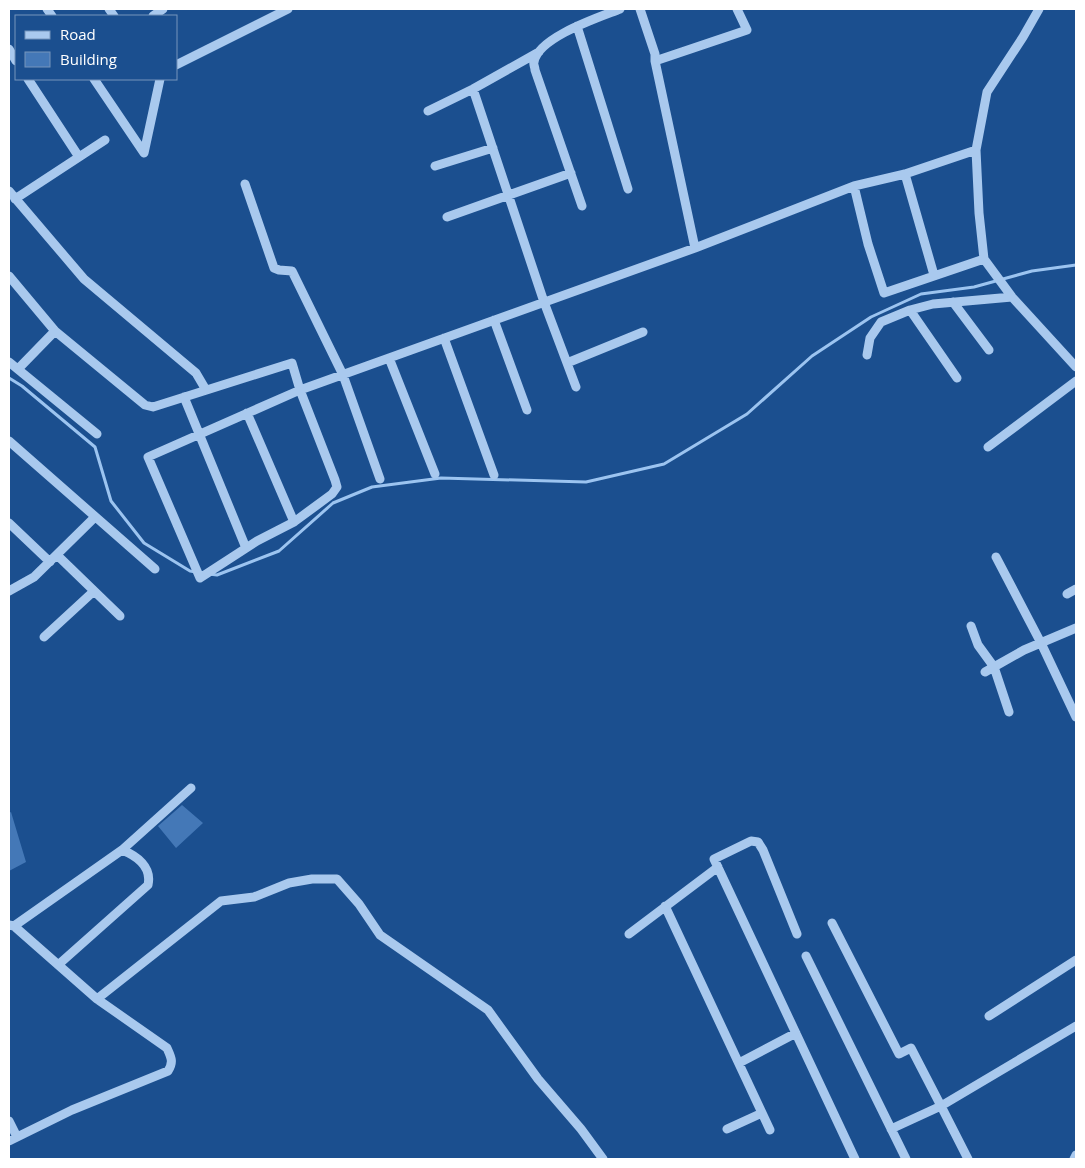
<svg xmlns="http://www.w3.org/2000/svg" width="1085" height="1168" viewBox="0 0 1085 1168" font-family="'Open Sans',sans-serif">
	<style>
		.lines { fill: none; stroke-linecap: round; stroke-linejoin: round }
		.stream { stroke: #9cc4f0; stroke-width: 3 }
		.building { fill: #4478b7 }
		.minor { stroke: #a9c9ee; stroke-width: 9 }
	</style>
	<rect width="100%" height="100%" fill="#1b4f8f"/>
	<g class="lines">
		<!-- stream -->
		<path class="stream" d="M9,378L22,386L95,447L111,501L144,543L190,571L196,572
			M209,574L217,575L279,551L333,503L372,487L441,478L586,482L664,464L747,414L812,356L871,317L921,294L974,287L1032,271L1076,265"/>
	</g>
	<!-- building -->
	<path class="building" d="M182,805L203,823L176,848L158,826Z
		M11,812L26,862L9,871V813Z"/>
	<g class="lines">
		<!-- minor -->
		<path class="minor" d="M47,9L52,16
			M109,9L114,16
			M640,9L655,54V61L695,248
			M1039,9L1023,37L987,92L976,150L979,213L984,259L1012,297L1076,367
			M153,16L163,9
			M577,26L628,189
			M9,49L16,61
			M655,61L747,30L737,9
			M176,65L288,9
			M28,79L79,157
			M94,79L144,153L160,79
			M473,89L544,302L576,387
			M428,111L473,89L539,52
			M435,166L493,148
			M905,174L934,275
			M245,184L274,268L279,270L292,271L343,375L380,479
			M854,186L868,244L884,293L984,259
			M9,191L84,279L196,373L206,390
			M15,199L105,140
			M582,206L535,70C535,67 533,64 534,62C538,37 600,17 620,9
			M447,217L571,173
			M9,276L55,331L145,405L153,407L292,363L300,390L148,457L200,578L257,541L294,522L332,494L337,487L335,480L300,390L695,248L854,186L905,174L976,150
			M953,302L989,350
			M910,310L957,378
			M494,320L527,410
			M444,338L494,475
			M867,355L870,338L881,322L910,310L933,304L1012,297
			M389,358L435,474
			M9,362L97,434
			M567,363L643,332
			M18,369L55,331
			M184,397L246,548
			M247,413L294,522
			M9,441L155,569
			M988,447L1076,381
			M9,523L50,562
			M57,555L120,616
			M996,557L1041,643L1076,717
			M9,591L34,577L95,517
			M1067,594L1076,589
			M971,626L978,645L994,667L1009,712
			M44,637L94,591
			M985,672L1024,650L1076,628
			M665,906L770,1130
			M832,923L899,1054L911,1048L941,1106L891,1129
			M9,925L14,926L122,850L191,788
			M14,926L97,999L221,901L254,897L289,883L312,879H337L359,904L380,935L488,1010L538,1079L581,1129L603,1159
			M629,934L718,867
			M797,934L763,850L758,842L751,841L714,859L855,1159
			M806,956L906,1159
			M58,965L148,885C152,867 137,856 122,850
			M989,1016L1076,960
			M739,1063L796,1033
			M9,1121L17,1137
			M727,1129L762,1113
			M9,1141L72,1110L168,1071C174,1062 171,1057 167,1048L97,999
			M968,1159L941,1106L1076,1026
			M1074,1159L1076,1155"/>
	</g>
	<!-- border -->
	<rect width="1085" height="1168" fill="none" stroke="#ffffff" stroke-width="20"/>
	<!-- legend -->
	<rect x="15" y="15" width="162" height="65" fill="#1b4f8f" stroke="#7695bc"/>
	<rect x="25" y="31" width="25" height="8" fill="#a9c9ee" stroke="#7695bc"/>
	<text x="60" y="40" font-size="15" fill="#ffffff">Road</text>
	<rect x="25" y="52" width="25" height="15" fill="#4478b7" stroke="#7695bc"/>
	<text x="60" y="65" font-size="15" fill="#ffffff">Building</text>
</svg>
